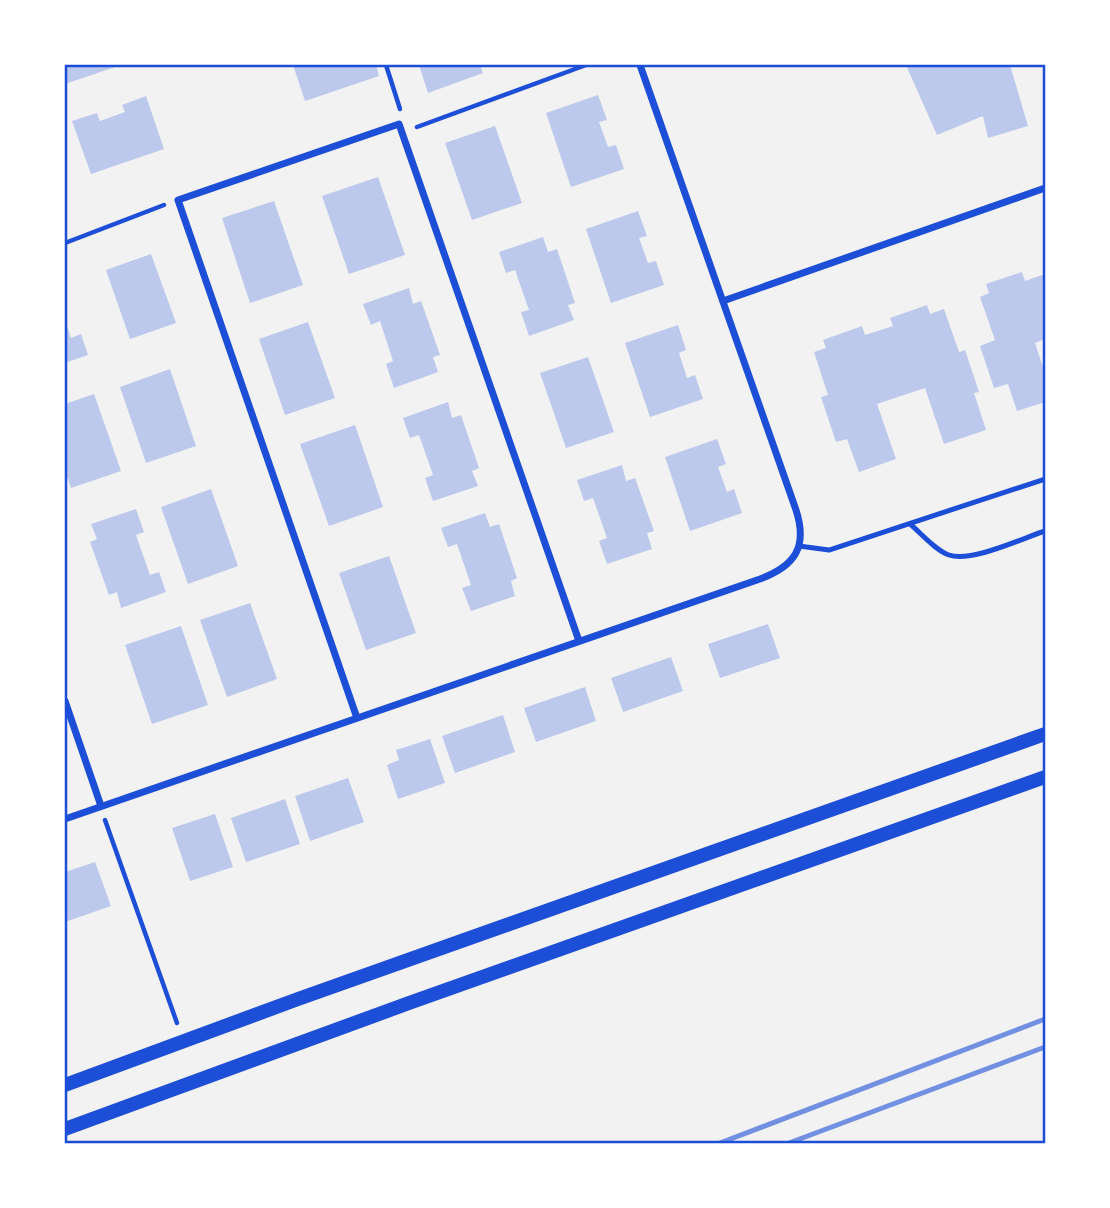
<svg xmlns="http://www.w3.org/2000/svg" width="1110" height="1208" viewBox="0 0 1110 1208" font-family="'Source Serif 4',serif">
<rect width="100%" height="100%" fill="#f2f2f2"/>
<g fill="#bdc9ec">
<path d="M65,65H121L65,84Z"/>
<path d="M293,65H376L379,76L305,101Z"/>
<path d="M419,65H480L483,73L428,93Z"/>
<path d="M906,65H1010L1028,126L988,138L983,116L937,135Z"/>
<path d="M598,95L607,120L599,122L608,147L616,145L624,169L571,187L546,113Z"/>
<path d="M146,96L164,149L91,174L72,121L97,113L100,121L125,112L122,105Z"/>
<path d="M495,126L522,203L472,220L445,143Z"/>
<path d="M378,177L405,255L349,274L322,196Z"/>
<path d="M274,201L303,285L250,303L222,218Z"/>
<path d="M638,211L647,236L639,238L648,263L656,261L664,285L611,303L586,229Z"/>
<path d="M543,237L548,252L557,249L575,303L568,305L574,320L529,336L521,312L529,310L515,270L506,273L499,252Z"/>
<path d="M151,254L176,323L130,339L106,270Z"/>
<path d="M1022,272L1025,281L1045,274V339L1035,343L1045,373V402L1017,411L1008,384L994,388L980,346L995,340L980,297L989,293L986,284Z"/>
<path d="M409,288L413,304L421,301L440,355L433,357L438,372L394,388L386,364L393,361L380,321L371,325L363,304Z"/>
<path d="M927,305L930,314L944,309L959,352L965,350L979,392L974,393L986,430L944,444L925,388L877,404L896,459L859,472L847,439L836,442L821,397L828,395L814,352L826,348L823,340L862,326L865,335L893,326L890,318Z"/>
<path d="M65,320L71,338L81,334L88,355L65,363Z"/>
<path d="M308,322L335,398L285,415L259,339Z"/>
<path d="M678,325L686,350L679,353L687,378L695,375L703,399L650,417L625,343Z"/>
<path d="M588,357L614,432L566,448L540,373Z"/>
<path d="M170,369L196,446L146,463L120,387Z"/>
<path d="M94,394L121,471L71,488L65,471V404Z"/>
<path d="M448,402L452,418L461,415L479,468L472,471L478,486L433,501L425,478L433,475L419,435L410,438L403,418Z"/>
<path d="M355,425L383,507L329,526L300,444Z"/>
<path d="M717,439L726,464L718,467L727,492L734,489L742,513L690,531L665,457Z"/>
<path d="M622,465L626,481L635,478L654,531L647,533L652,549L607,564L599,541L607,538L593,498L584,501L577,480Z"/>
<path d="M211,489L238,566L188,584L161,507Z"/>
<path d="M136,509L144,532L136,535L150,575L159,572L166,592L121,608L117,592L109,595L90,542L97,539L91,524Z"/>
<path d="M485,513L490,527L499,524L517,578L511,581L515,596L471,611L462,588L471,585L457,544L448,547L441,528Z"/>
<path d="M389,556L416,633L366,650L339,573Z"/>
<path d="M250,603L277,679L227,697L200,620Z"/>
<path d="M768,624L780,658L720,678L708,644Z"/>
<path d="M181,626L208,705L152,724L125,645Z"/>
<path d="M671,657L683,691L623,712L611,678Z"/>
<path d="M585,687L596,721L536,742L524,708Z"/>
<path d="M503,715L515,752L455,773L442,736Z"/>
<path d="M430,739L445,783L398,799L387,765L399,760L396,750Z"/>
<path d="M348,778L364,822L310,841L295,796Z"/>
<path d="M285,799L300,844L246,862L231,818Z"/>
<path d="M215,814L233,867L190,881L172,828Z"/>
<path d="M95,862L111,906L65,922V872Z"/>
</g>
<g fill="none" stroke-linecap="round" stroke-linejoin="round">
<g stroke="#1d4ed8" stroke-width="4.5">
<path d="M386,65L400,109"/>
<path d="M417,127L586,65"/>
<path d="M65,243L164,205"/>
<path d="M105,820L177,1023"/>
</g>
<g stroke="#1d4ed8" stroke-width="5">
<path d="M910,524C921,533 935,550 949,555C971,563 1023,538 1045,531"/>
<path d="M799,546L829,550L1045,479"/>
</g>
<g stroke="#1d4ed8" stroke-width="7">
<path d="M723,301L1045,188"/>
<path d="M65,701L101,806"/>
<path d="M357,718L178,200L399,124L579,641"/>
<path d="M65,819L760,579C795,566 808,547 796,510L640,65"/>
</g>
<g stroke="#1d4ed8" stroke-width="14">
<path d="M65,1085L298,999L1045,734"/>
<path d="M65,1129L409,1003L1045,777"/>
</g>
<g stroke="#7290e2" stroke-width="5">
<path d="M720,1143L1045,1019"/>
<path d="M789,1143L1045,1047"/>
</g>
</g>
<rect width="1110" height="1208" fill="none" stroke="#ffffff" stroke-width="133"/>
<rect x="66" y="66" width="978" height="1076" fill="none" stroke="#1d4ed8" stroke-width="2.5"/>
</svg>
